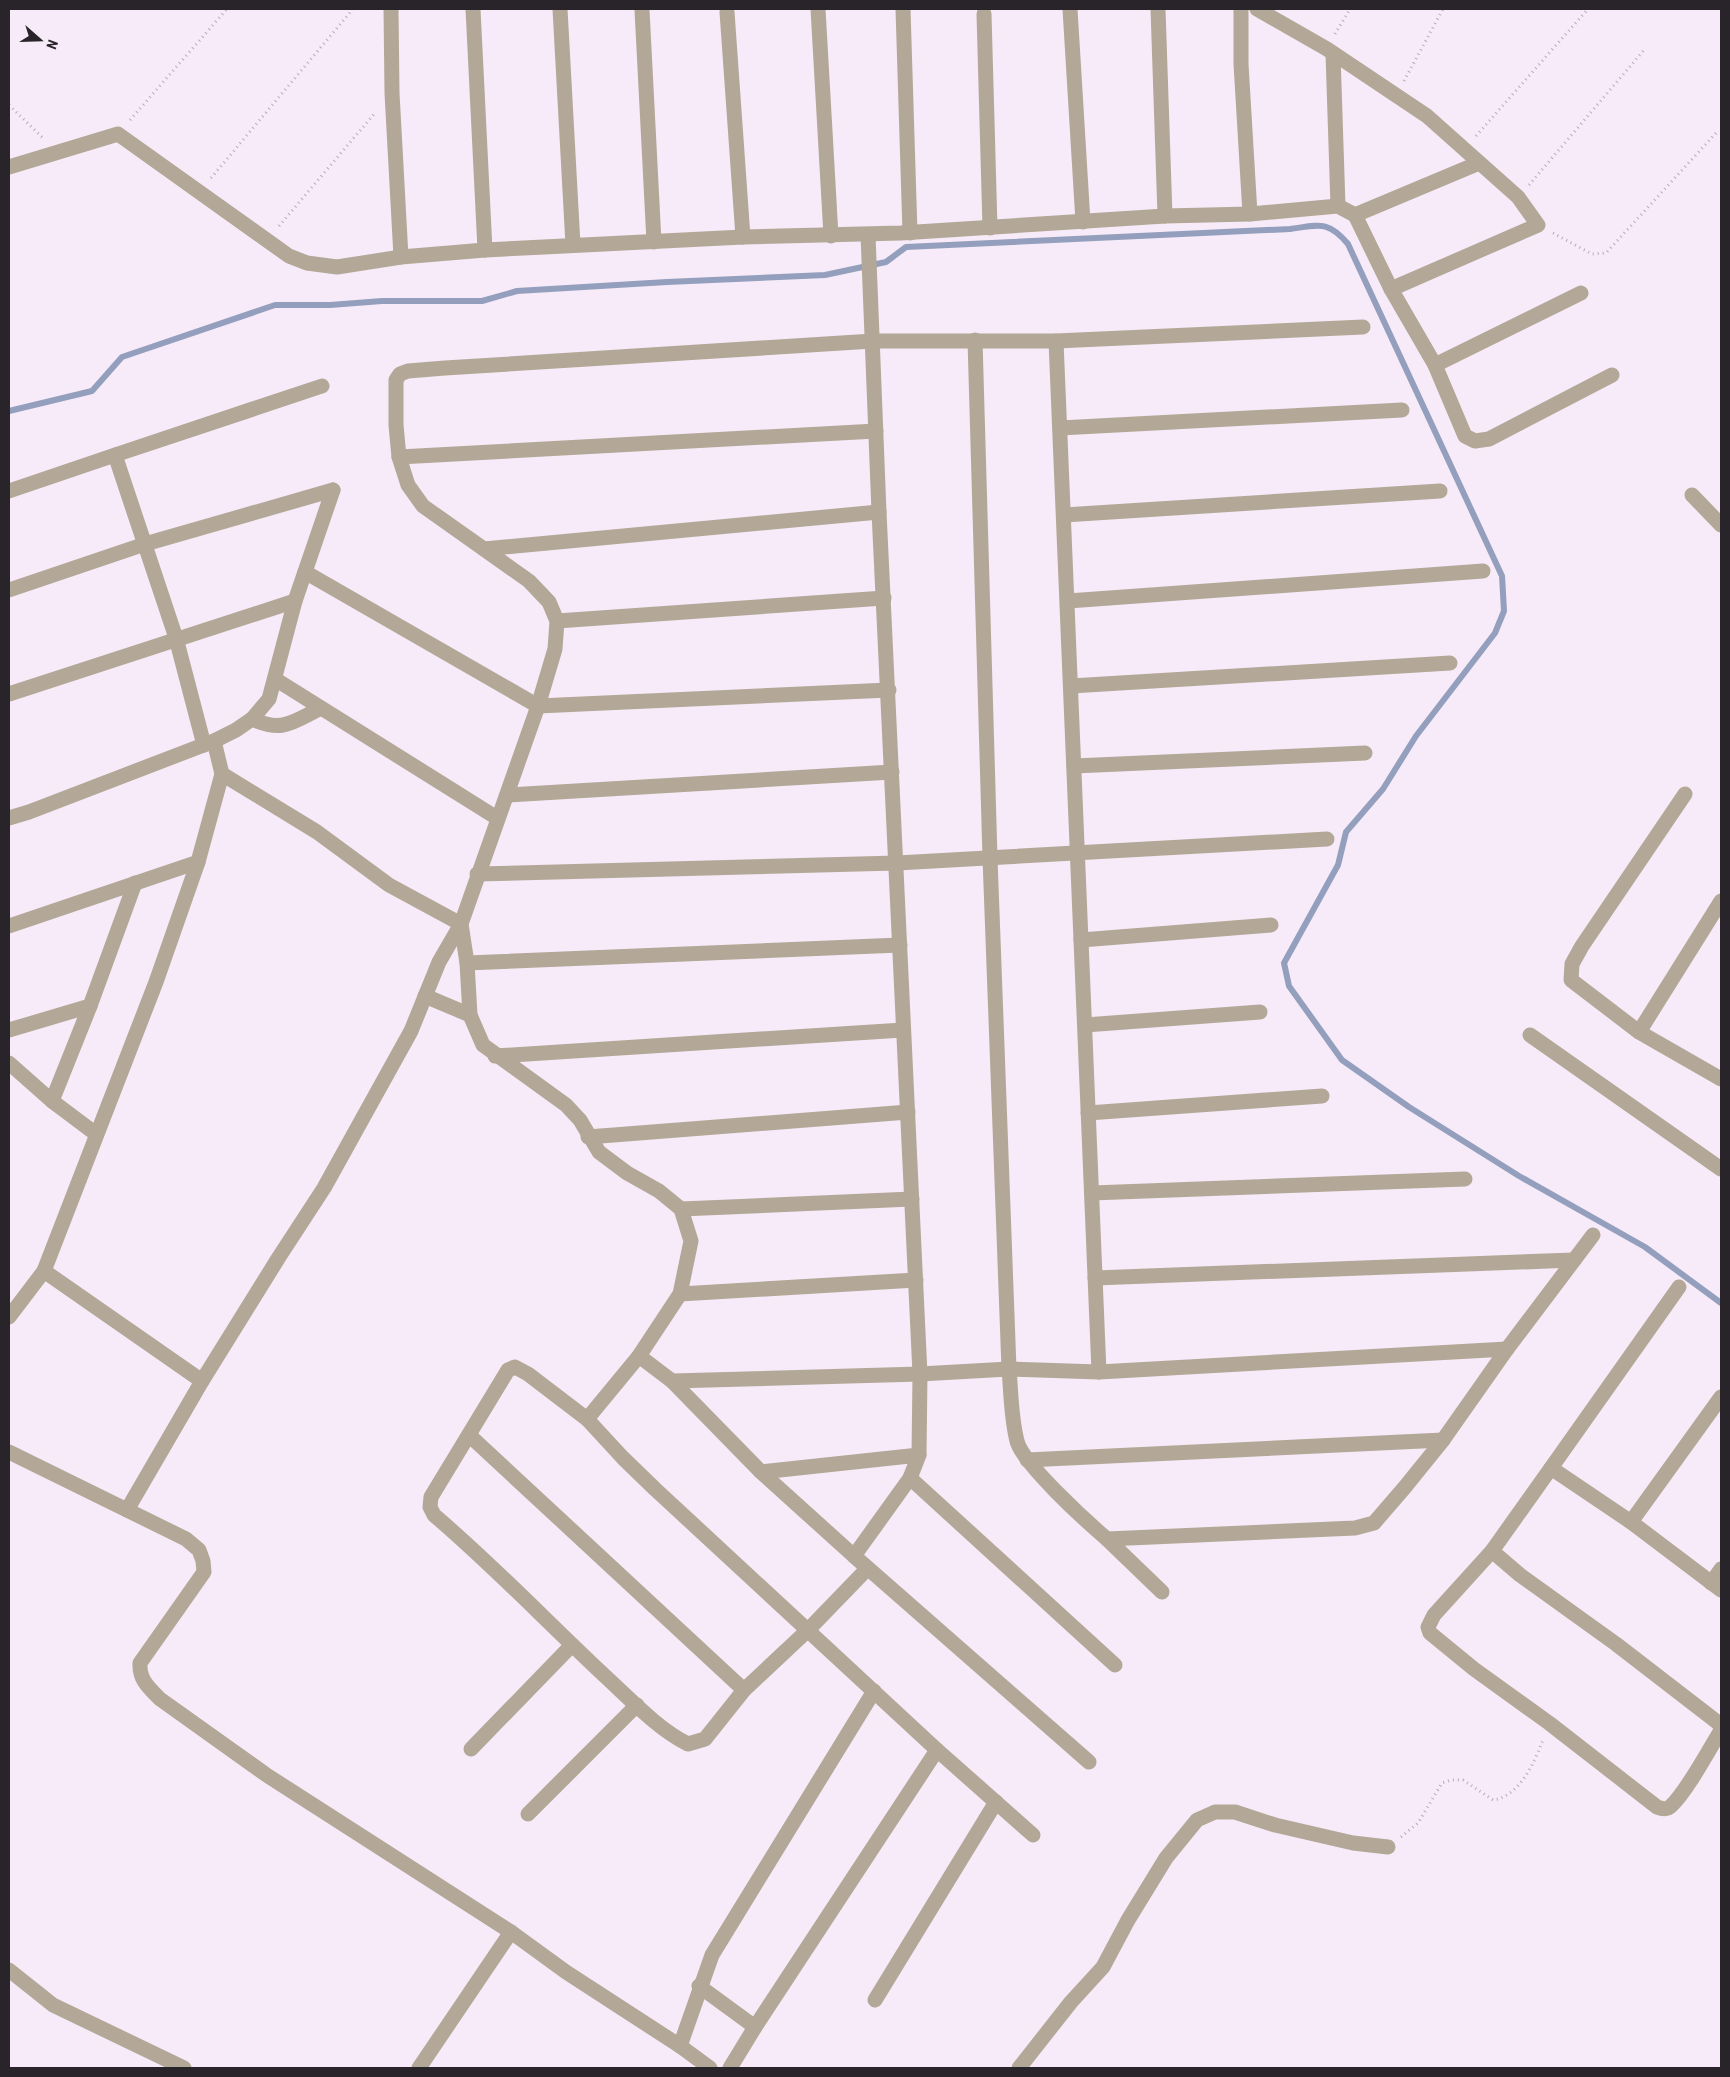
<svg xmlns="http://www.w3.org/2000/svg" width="1730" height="2077" viewBox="0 0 1730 2077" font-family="'Roboto Condensed',sans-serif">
<rect width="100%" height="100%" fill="#f7ebf9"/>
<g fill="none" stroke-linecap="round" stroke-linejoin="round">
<path stroke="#939fbc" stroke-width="6" d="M9,411L92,391L122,357L275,305H330L382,301H482L517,291L667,282L825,275L886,262L906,247L1290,229C1319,225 1328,220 1348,244L1502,576L1504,611L1495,633L1416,736L1383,789L1346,832L1338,865L1284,963L1289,986L1342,1060L1409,1107L1519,1176L1645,1247L1721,1303"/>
<g stroke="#b6acb7" stroke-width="3" stroke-dasharray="1 4" stroke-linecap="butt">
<path d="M1335,34L1350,9"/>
<path d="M1404,81L1443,9"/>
<path d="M9,105L44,139"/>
<path d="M130,120L227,9"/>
<path d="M1476,136L1588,9"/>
<path d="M211,178L353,9"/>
<path d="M1529,185L1644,50"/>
<path d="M279,226L375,113"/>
<path d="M1553,233L1592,254L1606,253L1717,132"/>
<path d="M1401,1837L1418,1823L1442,1783L1451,1780H1463L1493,1800C1520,1796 1534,1763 1543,1740"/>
</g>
<g stroke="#b3a897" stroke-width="15">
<path d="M391,9L392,93L401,257"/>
<path d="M473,9L485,250"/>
<path d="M560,9L573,245"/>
<path d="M818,9L831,236"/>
<path d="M903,9L910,233"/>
<path d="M1070,9L1083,222"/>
<path d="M1158,9L1165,216"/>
<path d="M1241,9V64L1250,214"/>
<path d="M1257,9L1327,49L1427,116L1518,197L1538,225L1391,289"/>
<path d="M642,10L654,242"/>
<path d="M727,12L743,237"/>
<path d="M984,14L990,228"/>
<path d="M1333,54L1338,206"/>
<path d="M9,167L118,134L289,256L307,263L337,267L401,257L485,250L743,237L901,233L1165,216L1250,214L1338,206L1355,215L1391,289L1435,365L1465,436L1475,441L1489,439L1612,375"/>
<path d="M1355,215L1479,163"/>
<path d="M868,235L879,512L920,1374L919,1455L910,1478L854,1556L1089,1762"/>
<path d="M975,340L990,858L1009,1369C1011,1392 1011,1418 1017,1441C1022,1463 1087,1522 1107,1539L1355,1528L1374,1523L1405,1487L1443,1440L1507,1349L1593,1235"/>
<path d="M1056,341L1099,1372"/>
<path d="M1435,365L1581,293"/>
<path d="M1060,428L1402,410"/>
<path d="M115,455L322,386"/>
<path d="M399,457L876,431"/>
<path d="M9,491L115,455L176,638L204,745"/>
<path d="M1692,495L1721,525"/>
<path d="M1064,515L1440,491"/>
<path d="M484,549L879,512"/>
<path d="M305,572L538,706L889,690"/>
<path d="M9,590L145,544L333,490"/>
<path d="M1068,601L1483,571"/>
<path d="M557,621L884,598"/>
<path d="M275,679L497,818"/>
<path d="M1071,686L1450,663"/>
<path d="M9,694L295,601"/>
<path d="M252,719C283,733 293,722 321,708"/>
<path d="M214,741L236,730L252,719L269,699L295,601L333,490"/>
<path d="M1074,766L1365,753"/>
<path d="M1685,794L1582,946L1572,964L1571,980L1639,1032L1721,1079"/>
<path d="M508,795L892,772"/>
<path d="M9,818L29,812L214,741L222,774L198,862L9,926"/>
<path d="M477,874L897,863L1327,839"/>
<path d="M1081,940L1271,925"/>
<path d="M467,963L900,945"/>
<path d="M425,996L470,1015"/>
<path d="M1085,1025L1260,1012"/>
<path d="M9,1030L90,1006L135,883"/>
<path d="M1639,1032L1721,901"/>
<path d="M1530,1035L1721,1169"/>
<path d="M495,1056L903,1030"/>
<path d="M9,1063L52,1101L96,1134"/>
<path d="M52,1101L90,1006"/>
<path d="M1088,1113L1322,1096"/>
<path d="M588,1137L908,1112"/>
<path d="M1092,1193L1465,1179"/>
<path d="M681,1209L912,1199"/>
<path d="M44,1271L202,1381"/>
<path d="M1095,1278L1574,1260"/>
<path d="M1679,1287L1551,1468L1631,1522L1721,1590"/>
<path d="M680,1294L916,1280"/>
<path d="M9,1317L44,1271L156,982L198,862"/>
<path d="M639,1356L672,1381L761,1472L854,1556"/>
<path d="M672,1381L920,1374L1009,1369L1099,1372L1507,1349"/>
<path d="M587,1419L528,1374L515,1367L508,1370L431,1497L430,1507L434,1515C494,1566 548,1623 606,1677C631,1700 658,1729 688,1744L705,1739L744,1690L808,1630L867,1569"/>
<path d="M469,1435L744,1690"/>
<path d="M9,1452L186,1539L199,1550L203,1561L204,1572L140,1663C139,1680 149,1688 160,1699L268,1776L511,1932L566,1972L680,2046L710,2068"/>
<path d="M1027,1460L1443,1440"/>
<path d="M1551,1468L1492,1551L1434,1615L1428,1627L1430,1633L1474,1669L1549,1723L1657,1807C1662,1809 1667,1810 1671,1806C1687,1791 1709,1750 1721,1730"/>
<path d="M761,1472L919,1455"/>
<path d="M910,1478L1115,1665"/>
<path d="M127,1510L202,1381L279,1257L324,1188L411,1031L439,962L461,924L389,885L317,832L222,774"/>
<path d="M1631,1522L1721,1397"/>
<path d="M1107,1539L1162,1592"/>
<path d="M1492,1551L1520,1575L1616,1644L1721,1725"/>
<path d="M1711,1583L1721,1569"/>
<path d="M471,1749L572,1645"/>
<path d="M528,1814L637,1705"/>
<path d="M1033,1835L937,1750L655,1489L623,1458L587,1419L639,1356L680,1294L691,1241L681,1209L659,1191L627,1173L599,1152L580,1120L566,1105L483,1045L470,1015L467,963L461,924L538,706L555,649L557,621L549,602L529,581L423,506L408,485L399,457L396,425V380L400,374L408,371L445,368L873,341H1056L1363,327"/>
<path d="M9,1970L53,2005L184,2068"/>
<path d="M699,1986L755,2027"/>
<path d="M875,2000L996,1802"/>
<path d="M680,2046L712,1955L874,1691"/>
<path d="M419,2068L511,1932"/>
<path d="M730,2068L755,2027L937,1750"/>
<path d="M1019,2068L1071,2002L1103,1967L1128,1920L1166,1858L1197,1820L1215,1812H1235L1275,1825L1353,1843L1388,1847"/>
</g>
</g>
<rect width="1730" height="2077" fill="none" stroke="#292429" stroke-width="20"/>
<g transform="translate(40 40) rotate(110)" stroke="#f7ebf9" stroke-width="4" paint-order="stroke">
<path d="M0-4L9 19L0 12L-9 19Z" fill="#292429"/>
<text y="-8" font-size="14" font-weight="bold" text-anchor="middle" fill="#292429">N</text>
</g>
</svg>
